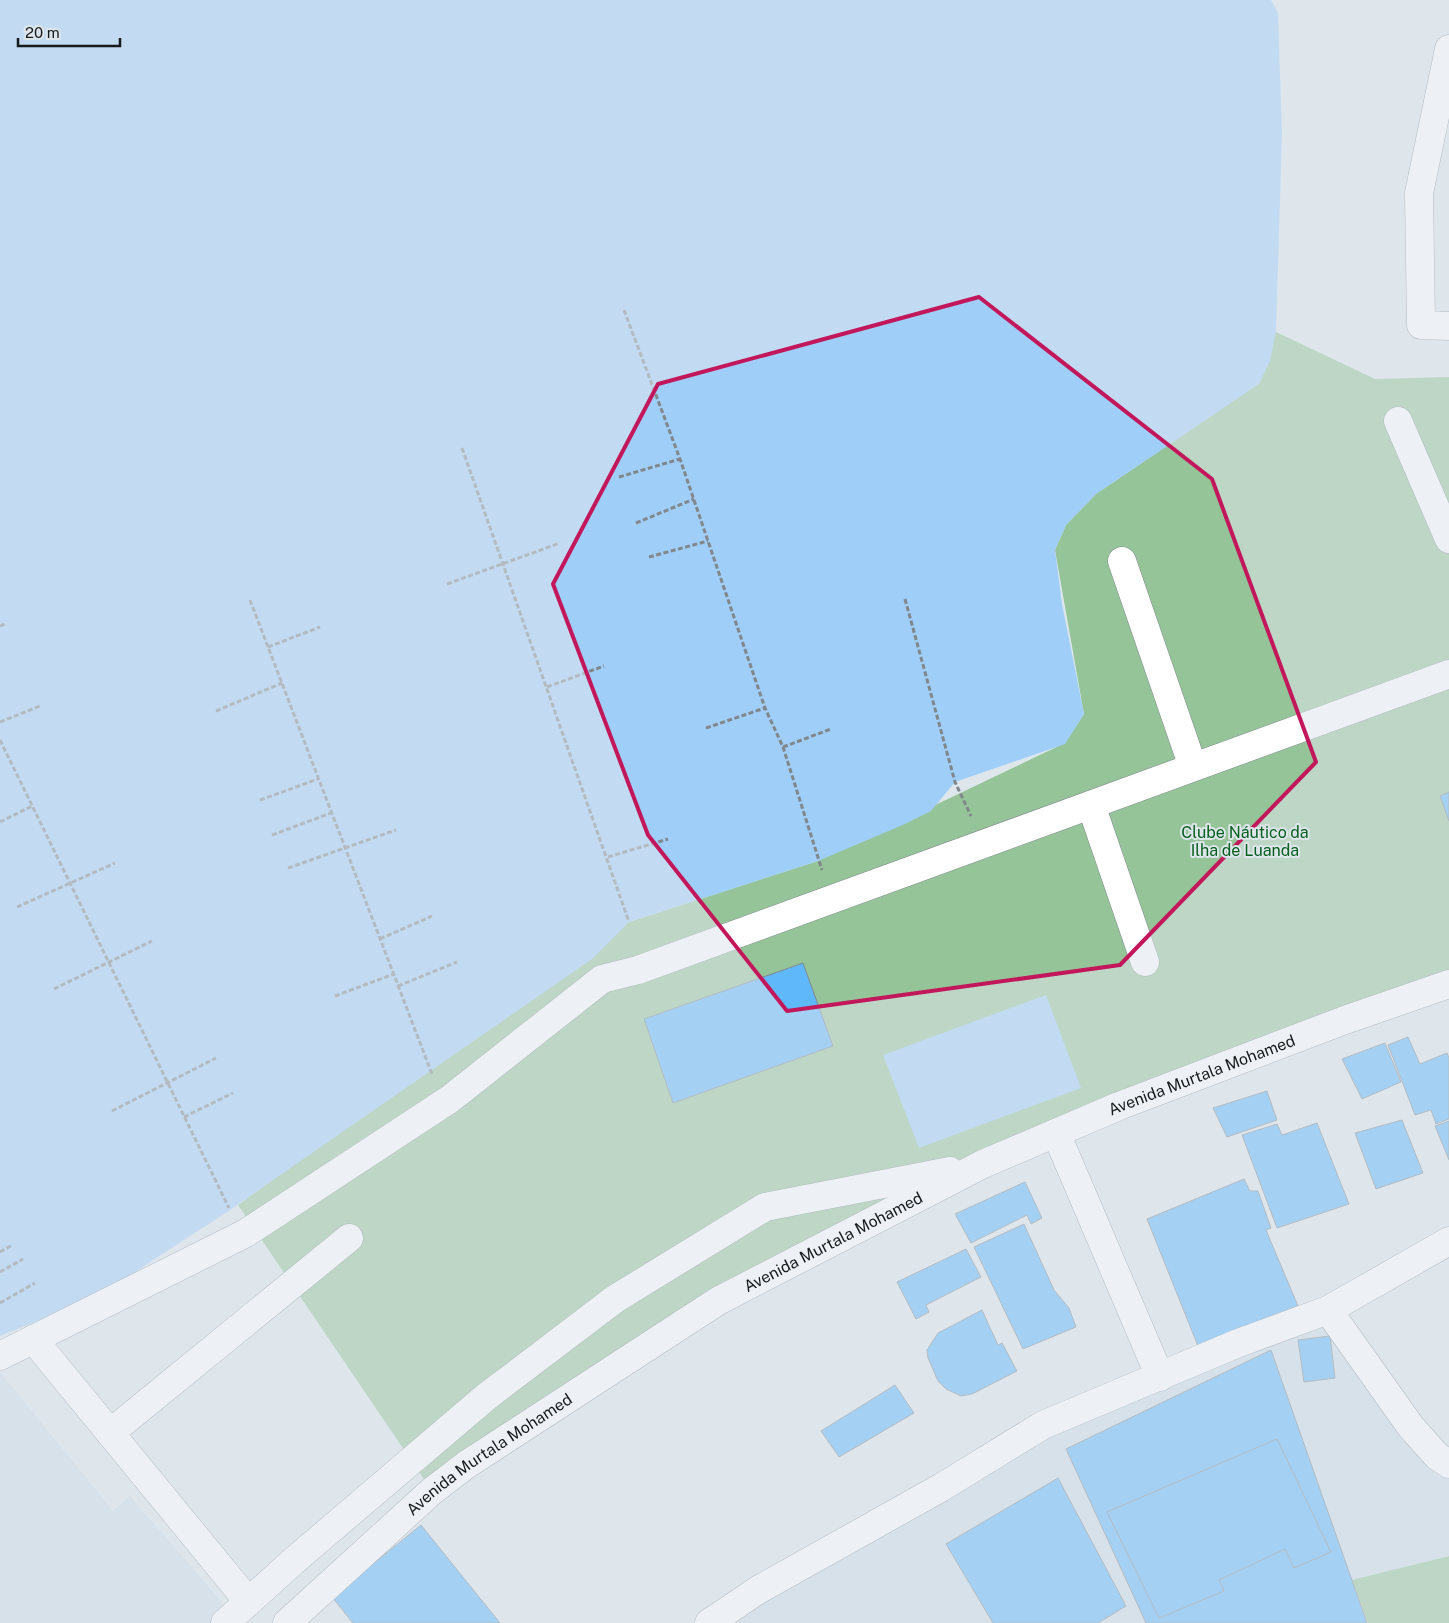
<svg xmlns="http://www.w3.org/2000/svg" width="1449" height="1623" viewBox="0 0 1449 1623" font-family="'Public Sans',sans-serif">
<rect width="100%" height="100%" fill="#dee6ec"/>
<g fill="#cddbe7">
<path d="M1328,1310L1449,1464V1556L1352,1580L1368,1623H709L1043,1425Z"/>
<path d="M0,1372L113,1511L130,1496L240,1623H0Z"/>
</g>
<g fill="#94c497">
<path d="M1276,332L1375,379L1449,377V984L983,1164L718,1301L432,1491L238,1205L629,922L818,861L1065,743L1084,714L1055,550L1066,525L1096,494L1258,384Z"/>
<path d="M1449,1556V1623H1368L1352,1580Z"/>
</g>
<g fill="#9fcef8">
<path d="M0,0H1271L1278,13L1282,134L1276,332L1270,361L1259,384L1096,494L1066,525L1055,550L1062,604L1084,714L1065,744L955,782L931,811L905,824L818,861L629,922L592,959L230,1210L118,1283L54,1314L0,1336Z"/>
<path d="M1046,995L1081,1088L919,1148L883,1055Z"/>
</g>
<g fill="#5eb8fa" stroke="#82888e">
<path d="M1449,792V821L1440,796Z"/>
<path d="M803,963L833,1046L673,1103L644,1019Z"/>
<path d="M1408,1037L1420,1064L1447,1053L1449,1058V1119L1436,1124L1431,1110L1415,1115L1388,1045Z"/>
<path d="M1385,1043L1401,1082L1362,1099L1342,1059Z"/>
<path d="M1267,1091L1277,1120L1227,1137L1213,1108Z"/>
<path d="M1402,1120L1423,1173L1376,1189L1355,1133Z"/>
<path d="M1449,1121V1160L1435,1126Z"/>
<path d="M1317,1123L1349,1204L1277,1228L1242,1135L1277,1124L1282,1135Z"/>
<path d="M1244,1179L1250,1191H1258L1271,1228L1266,1230L1298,1306L1198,1346L1147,1219Z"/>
<path d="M1025,1182L1042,1218L1031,1224L1027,1215L971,1243L955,1214Z"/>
<path d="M1024,1224L1054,1290L1069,1308L1076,1327L1023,1349L974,1247Z"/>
<path d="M966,1249L981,1277L926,1305L929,1312L916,1319L897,1282Z"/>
<path d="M982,1310L998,1345L1002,1343L1017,1371L972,1394L961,1396L946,1389L938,1381L928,1358L927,1350L938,1333Z"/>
<path d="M1330,1336L1335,1378L1304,1382L1298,1340Z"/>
<path d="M1271,1350L1367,1623H1146L1066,1449Z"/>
<path d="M895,1385L914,1413L839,1457L821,1431Z"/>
<path d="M1277,1439L1331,1552L1294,1568L1285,1549L1219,1580L1224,1591L1159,1618L1107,1512Z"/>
<path d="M1058,1478L1126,1606L1098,1623H993L946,1544Z"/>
<path d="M421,1525L500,1623H353L332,1597Z"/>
</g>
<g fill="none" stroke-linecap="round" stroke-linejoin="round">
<g stroke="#838a90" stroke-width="29">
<g id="minor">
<path d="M1449,49L1419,193L1421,325L1449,326"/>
<path d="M1398,421L1449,539"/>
<path d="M1122,561L1193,767"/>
<path d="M1091,805L1145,962"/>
<path d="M1056,1133L1160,1377"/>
<path d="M1328,1310L1411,1427L1437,1456L1449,1464"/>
<path d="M33,1339L248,1601"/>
<path d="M0,1356L246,1233L450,1099L602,979L638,970L1449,674"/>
<path d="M110,1433L349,1238"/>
<path d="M225,1623L297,1558L486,1397L615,1299L765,1207L950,1171"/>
<path id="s1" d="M287,1623L432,1491L466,1465L718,1301L983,1164L1119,1106L1345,1020L1449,984"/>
<path d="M709,1623L758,1590L942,1487L1043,1425L1236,1344L1328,1310L1449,1241"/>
</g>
</g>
<g stroke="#81878b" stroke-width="3" stroke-dasharray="5 2.5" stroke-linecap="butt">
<path d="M624,310L680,459L765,708L783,747L822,870"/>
<path d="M462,448L629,922"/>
<path d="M619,477L680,459"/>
<path d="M636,523L694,499"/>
<path d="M649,557L708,541"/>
<path d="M447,584L560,543"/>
<path d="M905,599L955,782L971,816"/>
<path d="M250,600L432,1074"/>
<path d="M0,626L5,624"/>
<path d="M268,647L320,627"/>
<path d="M547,687L604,666"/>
<path d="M216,711L282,683"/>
<path d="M0,722L40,706"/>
<path d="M706,728L765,708"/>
<path d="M0,740L229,1208"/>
<path d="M783,747L831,729"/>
<path d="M260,800L318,779"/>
<path d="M0,822L32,806"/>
<path d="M272,835L331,813"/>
<path d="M608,857L668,839"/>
<path d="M288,868L396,830"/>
<path d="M17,907L115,863"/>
<path d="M380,939L432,916"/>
<path d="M398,986L457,962"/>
<path d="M54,989L152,941"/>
<path d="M335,996L394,974"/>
<path d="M112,1111L216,1058"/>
<path d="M184,1117L233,1093"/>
<path d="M0,1252L12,1245"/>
<path d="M0,1272L23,1259"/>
<path d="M0,1303L35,1283"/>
</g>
<use href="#minor" stroke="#fff" stroke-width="28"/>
</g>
<path d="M0 0H1449V1623H0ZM979,297L1212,479L1316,762L1120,965L787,1011L648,835L553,584L658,384Z" fill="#dee6ec" fill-opacity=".55" fill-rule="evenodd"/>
<path fill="none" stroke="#c2185b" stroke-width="4" stroke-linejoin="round" d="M979,297L1212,479L1316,762L1120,965L787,1011L648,835L553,584L658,384Z"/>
<g text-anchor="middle" stroke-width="4" stroke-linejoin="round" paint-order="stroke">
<g font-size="16" fill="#05601d" stroke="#dee6ec">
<text x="1245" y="838">Clube Náutico da<tspan x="1245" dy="18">Ilha de Luanda</tspan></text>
</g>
<g font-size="16" fill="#181b1d" stroke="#dee6ec">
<text dy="6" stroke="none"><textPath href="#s1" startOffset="1074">Avenida Murtala Mohamed</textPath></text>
<text dy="6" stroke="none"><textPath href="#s1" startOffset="669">Avenida Murtala Mohamed</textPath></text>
<text dy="6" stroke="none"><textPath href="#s1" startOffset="264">Avenida Murtala Mohamed</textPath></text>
</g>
</g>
<path d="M18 38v8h102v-8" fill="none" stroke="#181b1d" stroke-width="2.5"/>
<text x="25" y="38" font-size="15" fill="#181b1d" stroke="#dee6ec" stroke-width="4" paint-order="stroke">20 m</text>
</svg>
